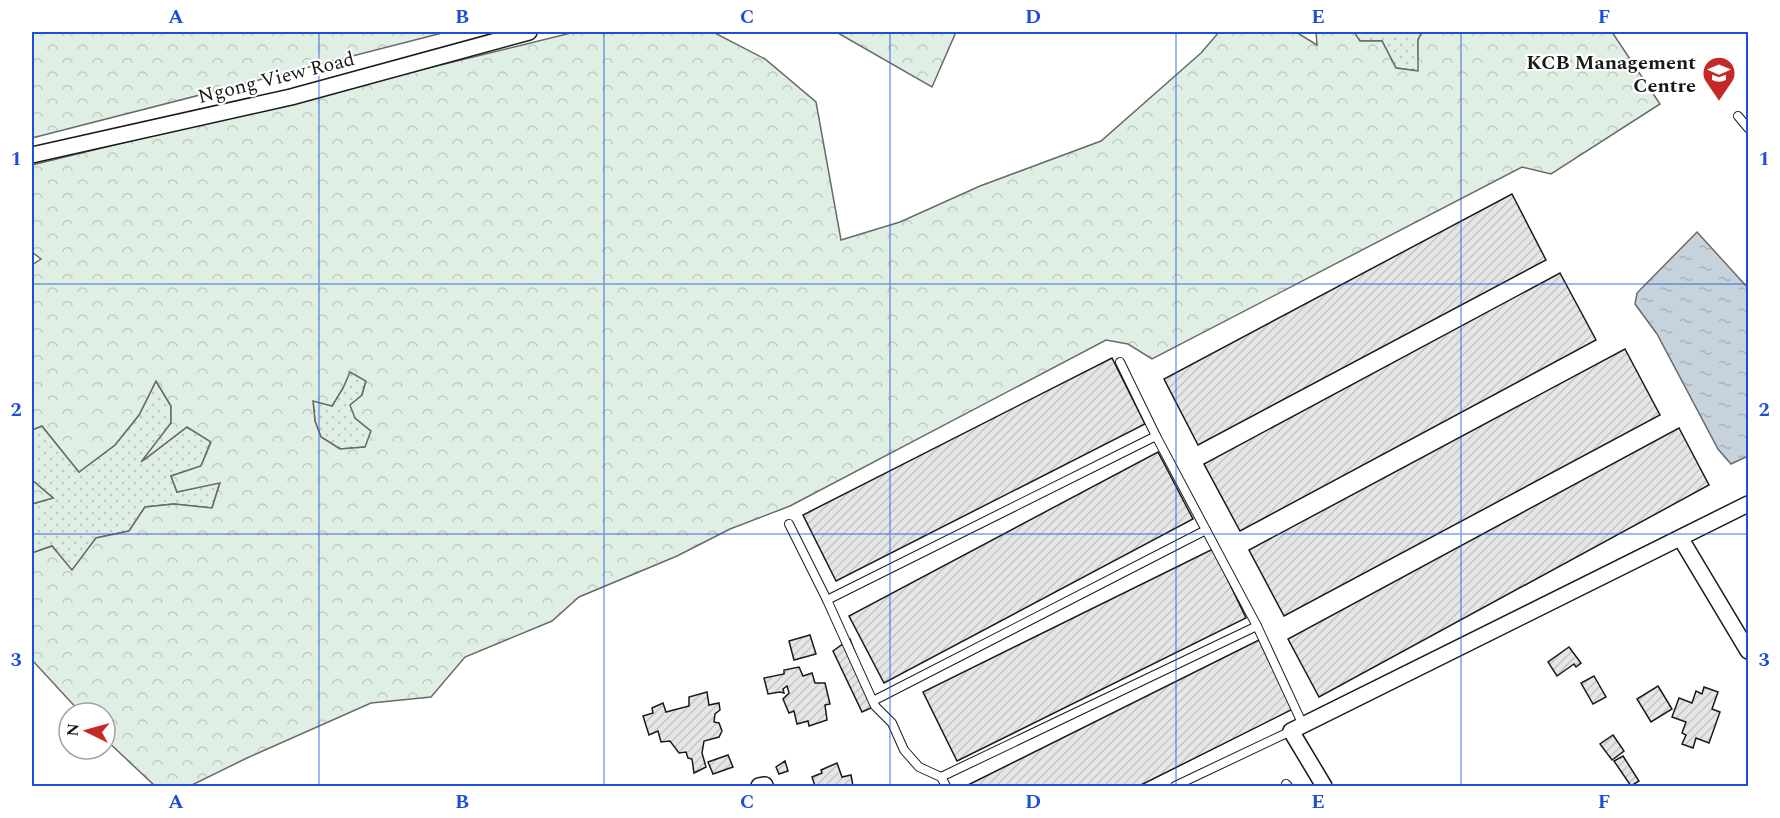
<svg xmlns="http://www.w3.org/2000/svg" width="1780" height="818" viewBox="0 0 1780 818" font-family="Spectral,serif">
<defs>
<pattern id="grass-dots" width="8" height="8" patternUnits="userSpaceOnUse" patternTransform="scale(1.5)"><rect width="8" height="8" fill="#e0efe3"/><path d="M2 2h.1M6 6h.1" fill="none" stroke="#c0ccc2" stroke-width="1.8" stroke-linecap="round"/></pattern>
<pattern id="forest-crowns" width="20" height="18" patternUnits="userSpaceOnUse" patternTransform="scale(1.5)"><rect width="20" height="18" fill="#e0efe3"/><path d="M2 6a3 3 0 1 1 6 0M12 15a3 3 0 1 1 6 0" fill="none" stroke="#c0ccc2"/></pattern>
<pattern id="water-ripples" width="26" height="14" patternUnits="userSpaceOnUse" patternTransform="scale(1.5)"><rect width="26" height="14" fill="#c6d2dc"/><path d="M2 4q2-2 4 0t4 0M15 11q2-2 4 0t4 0" fill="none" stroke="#aab4bc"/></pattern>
<pattern id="building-hatch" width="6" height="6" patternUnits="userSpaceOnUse" patternTransform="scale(1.5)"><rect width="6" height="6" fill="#e6e6e6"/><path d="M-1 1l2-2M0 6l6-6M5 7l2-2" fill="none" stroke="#c5c5c5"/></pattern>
</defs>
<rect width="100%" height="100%" fill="#fff"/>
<g fill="url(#grass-dots)" stroke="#6a6a6a" stroke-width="1.5">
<path d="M1354,32H1422L1418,40L1419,71L1396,68L1382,41H1359Z"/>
<path d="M350,371L366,381L355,418L371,431L366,447L340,449L321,437L315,421L313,400L332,406L343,388Z"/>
<path d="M156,381L171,406V423L144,460L187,427L211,441L201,466L171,476L177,492L220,482L212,508L174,504L145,507L129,531L96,538L72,571L52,546L32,553V504L53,498L32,480V430L42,426L79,472L115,445L139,415Z"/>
</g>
<g fill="url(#forest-crowns)" stroke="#6a6a6a" stroke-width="1.5" fill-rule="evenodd">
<path d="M32,32H446L32,138Z"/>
<path d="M575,32H713L765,59L816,102L841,240L900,222L980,186L1101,141L1201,53L1219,32H1296L1317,45L1316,32H1354L1360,41H1382L1396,68L1418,71V40L1422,32H1612L1660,104L1551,174L1522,167L1152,359L1128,344L1106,340L790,506L730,529L677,556L579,597L552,621L465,657L431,697L371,703L247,758L190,786H155L105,739V713H81L32,660V553L52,546L72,570L96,538L129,531L145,507L174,504L212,508L220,483L177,492L171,476L201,466L211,442L187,427L141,462L171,423V406L156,381L139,415L115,445L79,472L42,426L32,430V265L41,259L32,252V165ZM350,372L366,381L362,395L350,405L355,418L371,431L365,447L340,449L321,437L315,421L313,401L332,406L343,388Z"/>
<path d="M836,32H956L932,87Z"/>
<path d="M32,480L53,498L32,504Z"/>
</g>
<path fill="url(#water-ripples)" stroke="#6a6a6a" stroke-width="1.5" d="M1697,232L1748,288V456L1731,464L1718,449L1657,334L1635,304L1637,293Z"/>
<g fill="url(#building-hatch)" stroke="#1a1a1a" stroke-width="1.5">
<path d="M1512,194L1546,260L1198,445L1164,379Z"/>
<path d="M1560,273L1596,340L1240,531L1204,464Z"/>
<path d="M1625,349L1660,415L1284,616L1249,550Z"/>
<path d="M1112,358L1145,424L836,581L803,515Z"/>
<path d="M1679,428L1709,485L1319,697L1288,639Z"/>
<path d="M1158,452L1193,519L884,683L849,616Z"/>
<path d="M1213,549L1246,618L957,761L923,692Z"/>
<path d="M810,635L816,654L794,660L789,641Z"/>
<path d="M850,639L875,706L862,712L833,651Z"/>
<path d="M1261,639L1295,708L1139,786H966Z"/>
<path d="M1569,647L1581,663L1576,667L1574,664L1557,676L1548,662Z"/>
<path d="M799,667L803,676L812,673L815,683H825L830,704L825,705L827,720L809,726L808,721L797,724L794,711L789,713L783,699L789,693L787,686L783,689L784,693L780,692L768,694L764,678L784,674V670Z"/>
<path d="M1594,676L1606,697L1593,704L1581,683Z"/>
<path d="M1658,686L1672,709L1651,722L1637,699Z"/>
<path d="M1704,687L1718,692L1712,709L1720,712L1709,743L1696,738L1693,748L1682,744L1686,735L1682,733L1686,722L1672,717L1679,698L1692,703L1696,691L1702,694Z"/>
<path d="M707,692L709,705L719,703L720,710L715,714L714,722L719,723L722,731L719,737L704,741L702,753L706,767L694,773L692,759L688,758L686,752L679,753L670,741L661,742L658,731L649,735L643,716L653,713L652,708L663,703L666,712L689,706V697Z"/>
<path d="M1613,735L1624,751L1612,760L1600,744Z"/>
<path d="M728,755L733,767L713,774L708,762Z"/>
<path d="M1623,756L1639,781L1631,786L1614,761Z"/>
<path d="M785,761L788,771L779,774L776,767Z"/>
<path d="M837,763L842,777L851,775L853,786H815L812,777L822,773L821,770Z"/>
</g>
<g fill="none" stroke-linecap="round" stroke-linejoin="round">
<g stroke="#1a1a1a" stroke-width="10">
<g id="service">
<path d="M1738,116L1748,128"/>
<path d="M1120,362L1156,436L1257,626L1303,725"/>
<path d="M789,524L827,600L875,706L892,723L904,750L919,767L941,777L946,786"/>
<path d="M827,600L1156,436"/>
<path d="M873,701L1206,530"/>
<path d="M941,777L1257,626"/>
<path d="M1286,784L1288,786"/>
<path d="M1175,786L1291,731"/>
</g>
</g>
<g stroke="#1a1a1a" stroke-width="18">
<g id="minor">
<path d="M32,155L291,97L529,32"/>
<path d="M1681,539L1748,651"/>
<path d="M759,786L765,785"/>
<path d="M1324,786L1291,731L1748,504"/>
</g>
</g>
<use href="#service" stroke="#fff" stroke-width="8"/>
<use href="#minor" stroke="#fff" stroke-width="15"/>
</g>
<path fill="none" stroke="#1d4ed8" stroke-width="1.5" stroke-opacity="0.55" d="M319,32V786M604,32V786M890,32V786M1176,32V786M1461,32V786M32,284H1748M32,534H1748"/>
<defs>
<g id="university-pin" transform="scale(1.725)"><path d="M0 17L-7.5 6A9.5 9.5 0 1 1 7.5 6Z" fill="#c62828" stroke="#fff"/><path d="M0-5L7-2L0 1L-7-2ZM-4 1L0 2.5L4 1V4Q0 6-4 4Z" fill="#fff"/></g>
</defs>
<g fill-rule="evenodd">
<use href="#university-pin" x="1719" y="73"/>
</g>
<g text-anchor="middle" stroke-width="4.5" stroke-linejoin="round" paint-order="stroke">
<g font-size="20" font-weight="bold" fill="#1a1a1a" stroke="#fff" text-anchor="end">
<text x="1696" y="69">KCB Management<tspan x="1696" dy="23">Centre</tspan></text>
</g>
<g font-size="20" fill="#1a1a1a" stroke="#fff">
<text transform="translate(276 77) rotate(-14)" y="7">Ngong View Road</text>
</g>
</g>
<rect width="1780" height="818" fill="none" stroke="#ffffff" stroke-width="66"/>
<g transform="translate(87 731) rotate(275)"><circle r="28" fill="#ffffff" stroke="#a3a3a3" stroke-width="1.5"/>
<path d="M0-4.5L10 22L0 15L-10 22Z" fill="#c62828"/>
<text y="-9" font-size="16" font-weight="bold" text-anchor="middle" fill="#1a1a1a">N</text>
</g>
<rect x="33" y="33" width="1714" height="752" fill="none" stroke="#1d4ed8" stroke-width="2"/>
<g font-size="20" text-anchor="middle" font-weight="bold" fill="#1d4ed8">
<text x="176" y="23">A</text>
<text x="462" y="23">B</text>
<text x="747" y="23">C</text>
<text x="1033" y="23">D</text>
<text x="1318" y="23">E</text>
<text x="1604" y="23">F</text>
<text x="16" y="165">1</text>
<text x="1764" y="165">1</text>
<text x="16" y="416">2</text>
<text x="1764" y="416">2</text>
<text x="16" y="666">3</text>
<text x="1764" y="666">3</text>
<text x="176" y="808">A</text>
<text x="462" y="808">B</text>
<text x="747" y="808">C</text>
<text x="1033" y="808">D</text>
<text x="1318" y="808">E</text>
<text x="1604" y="808">F</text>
</g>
</svg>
